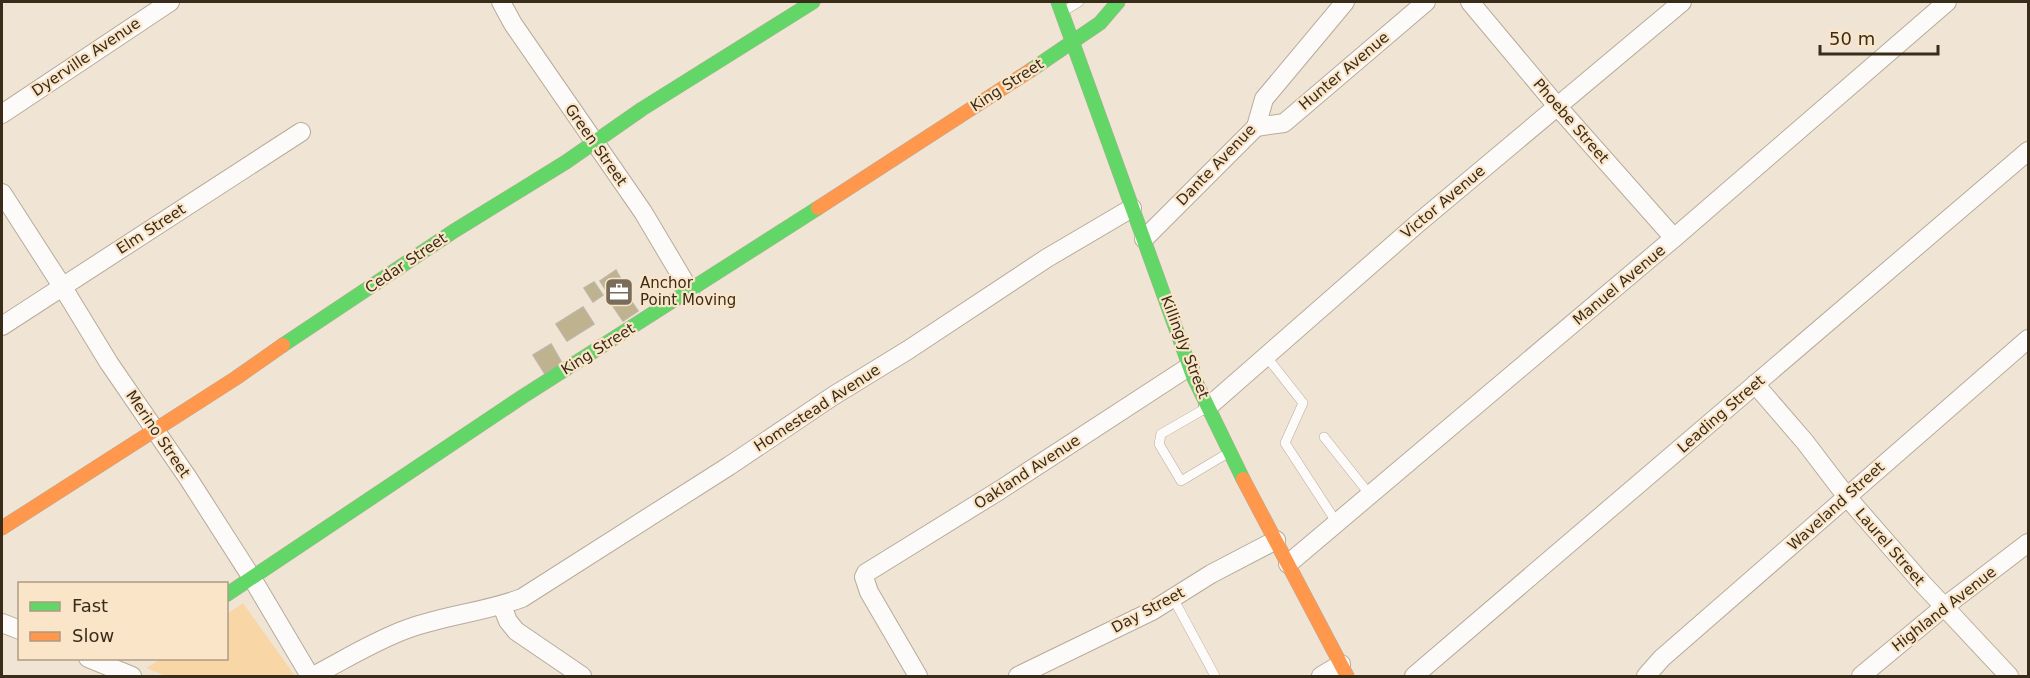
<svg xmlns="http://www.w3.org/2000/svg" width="2030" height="678" viewBox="0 0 2030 678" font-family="'DejaVu Sans',sans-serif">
<rect width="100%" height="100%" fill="#f0e4d4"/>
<path fill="#f8d6a6" d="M243,603L295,676H166L146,668L161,659L226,658L227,614Z"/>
<g fill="#bfb38f" stroke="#bdb5a4" stroke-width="1.5">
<path d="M616,270L622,281L619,283L638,311L623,321L613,306L615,304L600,281Z"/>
<path d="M594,282L603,295L593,302L584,288Z"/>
<path d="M583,307L594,324L567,341L556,324Z"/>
<path d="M551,344L562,363L545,374L533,355Z"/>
</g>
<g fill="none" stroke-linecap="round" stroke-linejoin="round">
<g stroke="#b7ab9b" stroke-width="10">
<g id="lane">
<path d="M1064,11L1079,2"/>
<path d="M1266,356L1303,403L1285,443L1337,523"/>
<path d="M1206,408L1161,434L1159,444L1181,481L1228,453"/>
<path d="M1324,437L1370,495"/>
<path d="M1173,598L1215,676"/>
</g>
</g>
<g stroke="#b7ab9b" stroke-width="20">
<g id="street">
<path d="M501,2L513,24L643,212L690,291"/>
<path d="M1470,2L1557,106L1674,238"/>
<path d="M2,114L170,2"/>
<path d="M1256,127L1284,123L1426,2"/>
<path d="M2,193L62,286L109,363L188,478L252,578L310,676"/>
<path d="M1144,239L1256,127L1264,99L1345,2"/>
<path d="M2,326L301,132"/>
<path d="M1755,384L1805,442L1847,497L1922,583L2009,676"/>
<path d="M1208,407L1417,224L1682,2"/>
<path d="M1288,564L1674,238L1947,2"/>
<path d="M502,606L508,621L516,631L582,676"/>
<path d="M2,623L20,630"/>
<path d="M88,658L132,676"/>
<path d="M313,676C344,660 374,641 407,629C445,615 485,612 522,598L729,466L833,396L908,350L1047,258L1132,208"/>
<path d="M918,676L869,592L864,577L866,573L1000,490L1190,366"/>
<path d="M1018,676L1152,611L1211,574L1276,540"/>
<path d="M1321,676L1341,664"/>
<path d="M1414,676L2028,151"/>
<path d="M1646,676L1662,658L2028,339"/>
<path d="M1861,676L1944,607L2028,543"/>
</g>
</g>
<g stroke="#b7ab9b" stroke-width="15">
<g id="fast">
<path d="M1058,2L1193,376L1243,479"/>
<path d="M1031,70L1100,23L1118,2"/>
<path d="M283,345L454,231L566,162L642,109L813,2"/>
<path d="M226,595L522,397L818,208"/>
</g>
</g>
<g stroke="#b7ab9b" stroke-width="15">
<g id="slow">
<path d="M818,208L1031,70"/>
<path d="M1243,479L1347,676"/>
<path d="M2,528L236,378L283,345"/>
</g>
</g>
<use href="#lane" stroke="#fdfbf9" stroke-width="9"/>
<use href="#street" stroke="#fdfbf9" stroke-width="18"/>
<use href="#fast" stroke="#63d668" stroke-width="14"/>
<use href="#slow" stroke="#ff974d" stroke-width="14"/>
</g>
<defs>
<g id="office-square" transform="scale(1.5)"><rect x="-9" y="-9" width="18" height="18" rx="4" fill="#796c5a" stroke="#fbe5c9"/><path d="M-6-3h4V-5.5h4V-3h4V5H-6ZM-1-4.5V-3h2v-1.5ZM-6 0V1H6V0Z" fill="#fff"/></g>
</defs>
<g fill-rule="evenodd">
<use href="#office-square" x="619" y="292"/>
</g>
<g text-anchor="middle" stroke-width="4.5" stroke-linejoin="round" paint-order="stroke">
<g font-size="15" fill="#392c19" stroke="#fbe5c9">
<text transform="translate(86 57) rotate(-34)" y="5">Dyerville Avenue</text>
<text transform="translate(1344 71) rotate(-40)" y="5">Hunter Avenue</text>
<text transform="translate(1007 85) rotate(-33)" y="5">King Street</text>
<text transform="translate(1571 121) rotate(49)" y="5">Phoebe Street</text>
<text transform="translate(596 145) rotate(55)" y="5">Green Street</text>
<text transform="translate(1216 165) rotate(-46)" y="5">Dante Avenue</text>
<text transform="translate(1443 202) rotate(-40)" y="5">Victor Avenue</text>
<text transform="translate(151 229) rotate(-33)" y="5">Elm Street</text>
<text transform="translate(406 263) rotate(-34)" y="5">Cedar Street</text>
<text transform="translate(1619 285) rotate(-40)" y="5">Manuel Avenue</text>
<text transform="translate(1185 347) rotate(69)" y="5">Killingly Street</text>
<text transform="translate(598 349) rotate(-32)" y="5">King Street</text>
<text transform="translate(817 408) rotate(-33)" y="5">Homestead Avenue</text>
<text transform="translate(1721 414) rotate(-41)" y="5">Leading Street</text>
<text transform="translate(158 434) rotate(56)" y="5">Merino Street</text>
<text transform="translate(1027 472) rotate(-33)" y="5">Oakland Avenue</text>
<text transform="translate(1836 506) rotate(-42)" y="5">Waveland Street</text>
<text transform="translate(1890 547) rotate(49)" y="5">Laurel Street</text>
<text transform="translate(1944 609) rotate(-38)" y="5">Highland Avenue</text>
<text transform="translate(1148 610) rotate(-28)" y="5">Day Street</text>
</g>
<g font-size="15" fill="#392c19" stroke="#fbe5c9" text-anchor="start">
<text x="640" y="288">Anchor<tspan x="640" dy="17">Point Moving</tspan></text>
</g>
</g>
<rect width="2030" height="678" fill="none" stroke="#392c19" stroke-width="6"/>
<rect x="18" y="582" width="210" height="78" fill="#fbe5c9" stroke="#ad9b83" stroke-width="1.5"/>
<rect x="30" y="602" width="30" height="9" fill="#63d668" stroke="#ad9b83" stroke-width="1.5"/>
<text x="72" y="612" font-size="18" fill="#392c19">Fast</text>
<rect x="30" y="632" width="30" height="9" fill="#ff974d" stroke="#ad9b83" stroke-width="1.5"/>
<text x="72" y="642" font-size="18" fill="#392c19">Slow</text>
<path d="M1820 45v9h118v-9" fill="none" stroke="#392c19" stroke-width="3"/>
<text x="1829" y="45" font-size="18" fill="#392c19" stroke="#fbe5c9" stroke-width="4.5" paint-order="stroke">50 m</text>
</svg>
